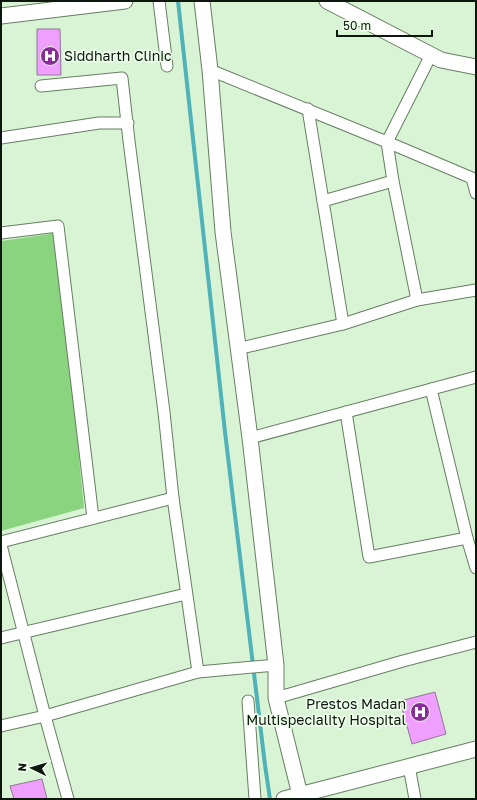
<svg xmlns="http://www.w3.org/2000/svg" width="477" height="800" viewBox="0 0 477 800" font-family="'Golos Text',sans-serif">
<rect width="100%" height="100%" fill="#d9f4d5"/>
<path fill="#8ad47f" d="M57,233L84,508L1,531V241Z"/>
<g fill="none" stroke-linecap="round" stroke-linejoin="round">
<path stroke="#50b2b9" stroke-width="4" d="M178,1L225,432L265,765L270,799"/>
</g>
<g fill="#ef9ffd" stroke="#907894">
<path d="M37,29H60L61,75H37Z"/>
<path d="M435,692L446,734L412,744L400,701Z"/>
<path d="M42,779L47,799H14L10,786Z"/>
</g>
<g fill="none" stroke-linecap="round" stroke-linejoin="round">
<g stroke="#667e62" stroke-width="13">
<g id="street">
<path d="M159,1L167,66"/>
<path d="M431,55L387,142L472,178L476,193"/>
<path d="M210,70L387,142L393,181L417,300"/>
<path d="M41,86L122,78L129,141L164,412L173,498L198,672"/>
<path d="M308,109L343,324"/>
<path d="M1,138L99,123H128"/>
<path d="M323,201L393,181"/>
<path d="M1,233L58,226L93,518"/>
<path d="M237,349L343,324L417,300L476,290"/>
<path d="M346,412L369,557L467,538L431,389"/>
<path d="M250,438L476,377"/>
<path d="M467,538L476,568"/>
<path d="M1,542L173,498"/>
<path d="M1,545L45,716L68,799"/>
<path d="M1,638L186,594"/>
<path d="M276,698L403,661L476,642"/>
<path d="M248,701L255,799"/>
<path d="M1,726L45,716L198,672L276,665"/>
<path d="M409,766L415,799"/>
</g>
</g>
<g stroke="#667e62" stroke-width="17">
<g id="secondary">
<path d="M202,1L210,70L223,232L250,438L276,665V698L300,795"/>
<path d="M327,1L441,60L476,67"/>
<path d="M1,16L125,1"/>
<path d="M284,799L476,749"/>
</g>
</g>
<use href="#street" stroke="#fff" stroke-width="11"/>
<use href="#secondary" stroke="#fff" stroke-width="15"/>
</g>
<defs>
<g id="hospital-disc" transform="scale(1)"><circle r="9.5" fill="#882c97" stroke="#edfeeb"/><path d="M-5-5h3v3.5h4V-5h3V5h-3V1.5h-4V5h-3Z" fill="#fff"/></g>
</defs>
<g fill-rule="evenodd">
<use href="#hospital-disc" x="50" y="56"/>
<use href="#hospital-disc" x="420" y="712"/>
</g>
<g text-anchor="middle" stroke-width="3.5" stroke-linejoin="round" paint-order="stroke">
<g font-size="14" fill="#0e170d" stroke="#edfeeb" text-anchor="start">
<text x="64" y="61">Siddharth Clinic</text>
<text x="406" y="709" text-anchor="end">Prestos Madan<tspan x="406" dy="16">Multispeciality Hospital</tspan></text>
</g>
</g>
<rect width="477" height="800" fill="none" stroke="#0e170d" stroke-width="4"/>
<g transform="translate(32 768) rotate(275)" stroke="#edfeeb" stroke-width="3" paint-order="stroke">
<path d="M0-3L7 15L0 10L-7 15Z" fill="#0e170d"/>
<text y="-6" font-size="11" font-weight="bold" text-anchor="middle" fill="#0e170d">N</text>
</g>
<path d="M337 30v6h95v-6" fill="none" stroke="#0e170d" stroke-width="2"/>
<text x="343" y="30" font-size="12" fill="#0e170d" stroke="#edfeeb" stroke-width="3" paint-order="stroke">50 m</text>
</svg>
